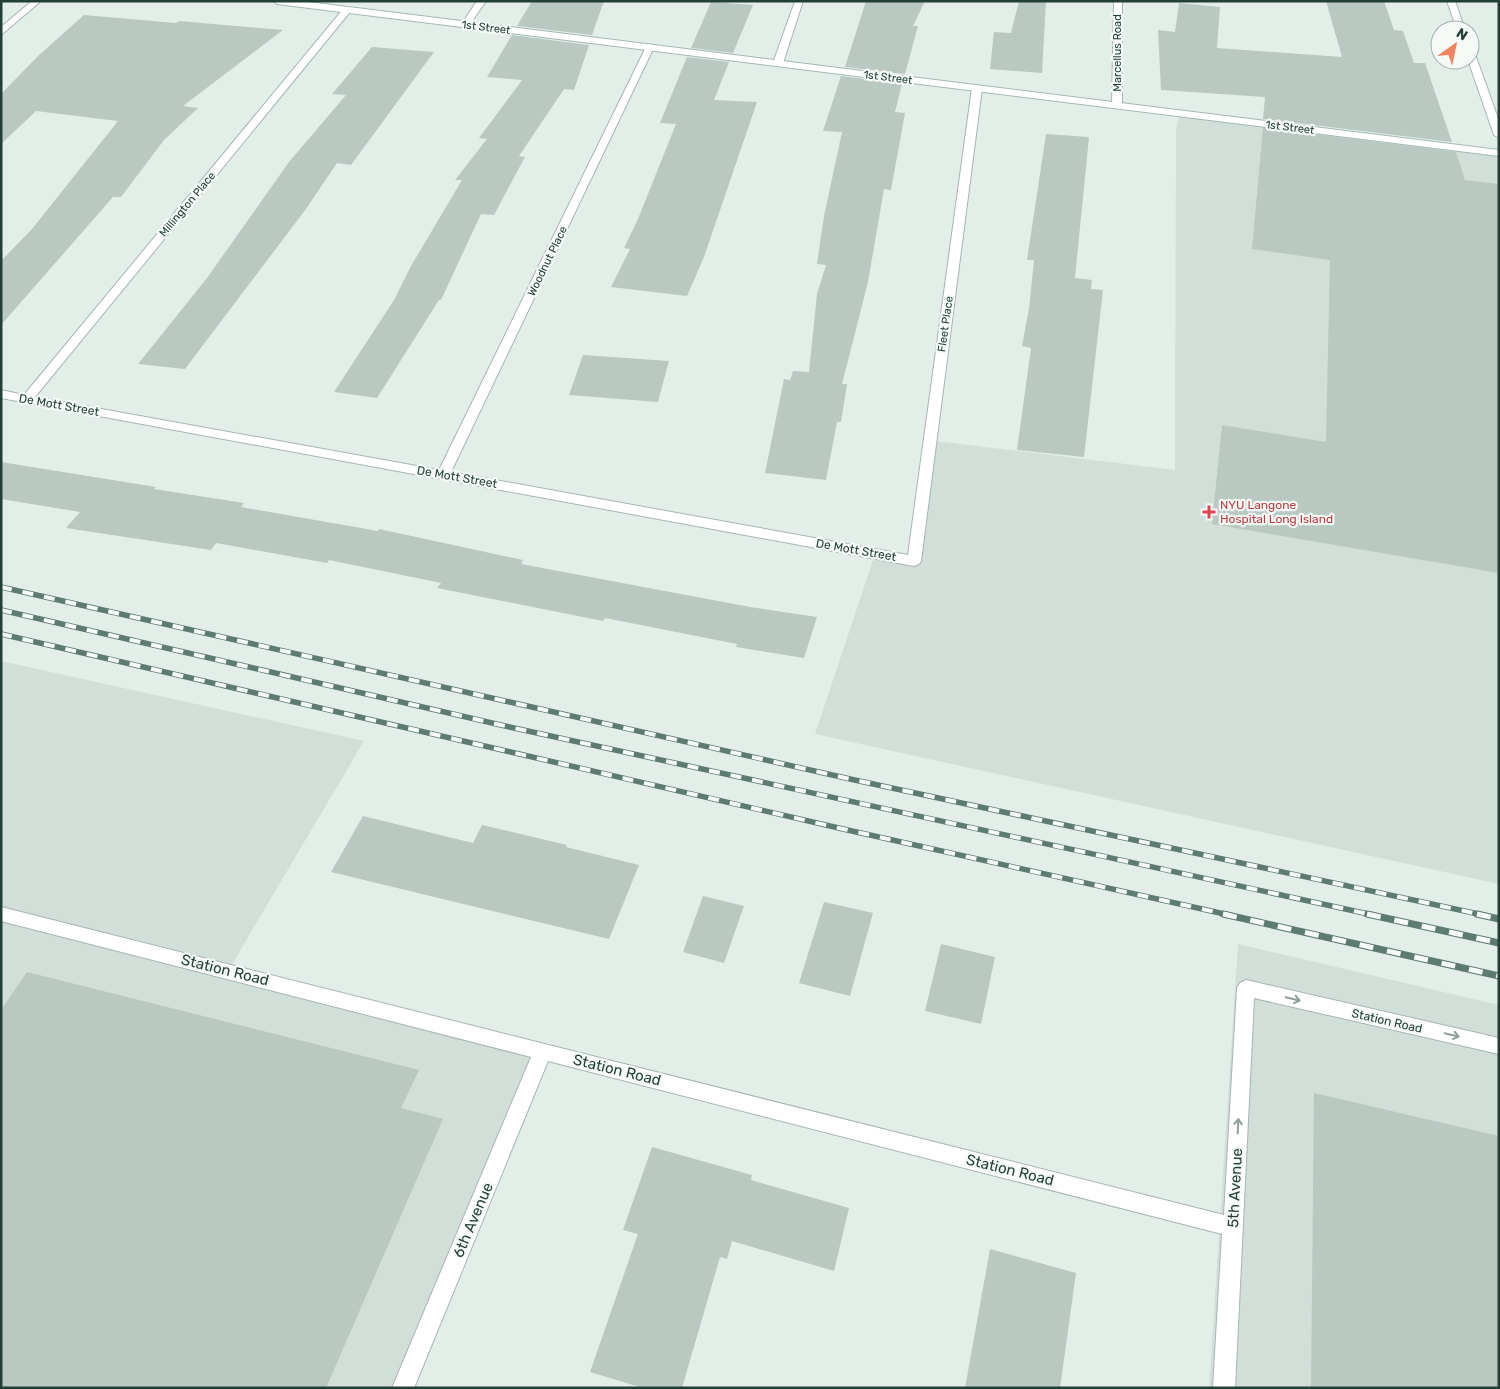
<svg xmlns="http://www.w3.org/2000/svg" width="1500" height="1389" viewBox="0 0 1500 1389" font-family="Rubik,sans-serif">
<rect width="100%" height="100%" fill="#e4eee9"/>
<g fill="#d2ded8">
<path d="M1179,114L1499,153V884L815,734L875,554L913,561L928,440L1175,470L1176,130Z"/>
<path d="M1,661L364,741L228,971L543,1051L403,1388H1Z"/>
<path d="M1238,944L1499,1005V1388H1209Z"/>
</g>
<g fill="#bac8c2">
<path d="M532,1H604L592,35L517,26Z"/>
<path d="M866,1H925L913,26H918L905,74L845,67Z"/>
<path d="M1019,1H1046L1042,73L990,69L994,32L1011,33Z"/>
<path d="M1326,1H1384L1394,30L1403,31L1414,63H1425L1452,142L1263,119L1265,97L1161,90L1158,30L1175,32L1179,3L1220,7L1217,48L1342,57Z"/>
<path d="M711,2L753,5L733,53L691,48Z"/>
<path d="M84,15L176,23L179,21L283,30L183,106L198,108L164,140L121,197H113L1,325V261L32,229L118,121L36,111L1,144V94L38,56Z"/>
<path d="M512,35L589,45L574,90L564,89L519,156L525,157L494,215L481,214L441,300H439L377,398L334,392L394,300L411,266L462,180H455L487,139L479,138L522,80L487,77Z"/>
<path d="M372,47L434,52L351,165L337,163L306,209L185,369L138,364L207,278L289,162L346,95L332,94Z"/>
<path d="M687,57L729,62L714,100L757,102L704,257L687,296L611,287L630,249L624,248L638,219L676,124L660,123Z"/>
<path d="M841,76L902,84L895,112L905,113L891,190L884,189L868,282L842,384H847L841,422H837L826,480L765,473L784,379L790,380L793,371L809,372L817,294L826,265L817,264L824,216L842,132L823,131Z"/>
<path d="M1263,128L1456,152L1465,180L1499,184V573L1212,524L1222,425L1326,442L1330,260L1252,249Z"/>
<path d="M1046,134L1089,137L1075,278L1092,280L1091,289L1103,290L1084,457L1017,450L1031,348L1022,346L1029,309L1034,260H1027Z"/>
<path d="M583,355L669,361L658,402L569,395Z"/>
<path d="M1,462L156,487L154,489L244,503L241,507L378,531L379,529L523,560L521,564L750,607L817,617L804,658L736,647L737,644L605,618L603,621L437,588L441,583L329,560L327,563L216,543L211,550L66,528L80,512L1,499Z"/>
<path d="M363,816L473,843L482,825L567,845L566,847L639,865L609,939L331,872Z"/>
<path d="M703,896L744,906L724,963L683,952Z"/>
<path d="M824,902L873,913L850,996L799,983Z"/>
<path d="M941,944L995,957L981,1024L925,1011Z"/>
<path d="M27,972L419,1070L401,1108L443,1119L326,1388H1V1010Z"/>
<path d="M1314,1093L1499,1136V1388H1311Z"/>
<path d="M652,1147L752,1175L751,1180L849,1208L834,1271L732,1241L727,1259L720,1257L682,1388H643L590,1372L638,1234L623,1230Z"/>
<path d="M990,1249L1076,1273L1060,1388H965Z"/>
</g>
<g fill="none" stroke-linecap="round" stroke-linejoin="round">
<g stroke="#a6b6b0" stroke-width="2">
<g id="street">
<path d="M32,1H41L1,35V27Z"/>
<path d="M477,1H486L468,27H462L461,25Z"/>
<path d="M795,1H803L783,63L778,66L775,65L773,63Z"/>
<path d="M1114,1H1122V105L1117,108L1112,105Z"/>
<path d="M1447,1H1455L1465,30H1457Z"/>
<path d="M347,7L350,8V12L35,397L439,470L646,47L650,44L654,47L451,472L908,555L972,88L977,85L982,88L921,561L919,564L914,566L1,398V390L24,395L344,8Z"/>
<path d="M1470,51L1475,54L1499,121V138L1494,135L1468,60H1470Z"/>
<path d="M1,907L1224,1215L1237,988L1240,983L1246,980L1499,1038V1054L1254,998L1235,1388H1213L1222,1234L548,1061L414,1388H392L531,1057L1,921Z"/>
</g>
</g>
<g stroke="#a3b9b1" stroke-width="2">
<path id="secondary" d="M273,1H300L1499,150V156L277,4Z"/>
</g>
<use href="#street" fill="#fff" fill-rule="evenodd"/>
<use href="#secondary" fill="#fff" fill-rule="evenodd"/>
<g stroke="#5e7b73" stroke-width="5.5">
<g id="rail-far1">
<path d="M1,587L850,779L1483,915"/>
<path d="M1,610L514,728L1373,915"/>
<path d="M1,634L843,829L1229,915"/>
</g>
</g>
<g stroke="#5e7b73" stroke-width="7">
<g id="rail">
<path d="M1223,914L1499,976"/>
<path d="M1367,914L1499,943"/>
<path d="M1477,914L1499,919"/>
</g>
</g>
<use href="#rail-far1" stroke="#f5faf7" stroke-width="4" stroke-dasharray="11" stroke-linecap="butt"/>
<use href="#rail" stroke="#f5faf7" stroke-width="5" stroke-dasharray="14" stroke-linecap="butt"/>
</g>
<defs><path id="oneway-shaft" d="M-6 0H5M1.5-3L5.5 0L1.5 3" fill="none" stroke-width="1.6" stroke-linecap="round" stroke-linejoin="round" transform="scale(1.25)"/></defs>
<g stroke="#91a09c">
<use href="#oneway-shaft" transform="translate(1293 999) rotate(13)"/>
<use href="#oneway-shaft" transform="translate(1452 1035) rotate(13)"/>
<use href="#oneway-shaft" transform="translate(1238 1126) rotate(-87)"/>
</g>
<path fill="#e0444e" stroke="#f5faf7" stroke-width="2" d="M1206.5 504.5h5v5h5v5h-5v5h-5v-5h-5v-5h5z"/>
<g text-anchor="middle" stroke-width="4.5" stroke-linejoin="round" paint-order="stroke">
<g font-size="11" fill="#234038" stroke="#f5faf7">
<text transform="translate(486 27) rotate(7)" y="4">1st Street</text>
<text transform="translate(1117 53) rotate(-90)" y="4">Marcellus Road</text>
<text transform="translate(888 77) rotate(7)" y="4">1st Street</text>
<text transform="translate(1290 127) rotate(7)" y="4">1st Street</text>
<text transform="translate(187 204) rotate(-50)" y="4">Millington Place</text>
<text transform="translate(547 261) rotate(-64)" y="4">Woodnut Place</text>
<text transform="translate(945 324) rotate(-82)" y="4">Fleet Place</text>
</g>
<g font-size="12" fill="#234038" stroke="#f5faf7">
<text transform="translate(59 405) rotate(10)" y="4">De Mott Street</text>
<text transform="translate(457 477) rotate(10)" y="4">De Mott Street</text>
<text transform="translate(856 550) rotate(10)" y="4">De Mott Street</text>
<text transform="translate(1387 1021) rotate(13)" y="4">Station Road</text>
</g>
<g font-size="12" fill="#be3a42" stroke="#f5faf7" text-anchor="start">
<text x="1220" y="509">NYU Langone<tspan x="1220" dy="14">Hospital Long Island</tspan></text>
</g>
<g font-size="15" fill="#234038" stroke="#f5faf7">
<text transform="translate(225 970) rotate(14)" y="5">Station Road</text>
<text transform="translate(617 1070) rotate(14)" y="5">Station Road</text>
<text transform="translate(1010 1170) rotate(14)" y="5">Station Road</text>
<text transform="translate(1235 1188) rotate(-87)" y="5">5th Avenue</text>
<text transform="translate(473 1220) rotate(-67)" y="5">6th Avenue</text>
</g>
</g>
<rect width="1500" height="1389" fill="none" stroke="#234038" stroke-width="5"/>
<g transform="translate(1455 45) rotate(33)"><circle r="24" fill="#f5faf7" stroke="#a1b0ab"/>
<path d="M0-4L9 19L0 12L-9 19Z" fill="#f1835f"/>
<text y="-8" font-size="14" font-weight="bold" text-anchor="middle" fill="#234038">N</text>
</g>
</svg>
